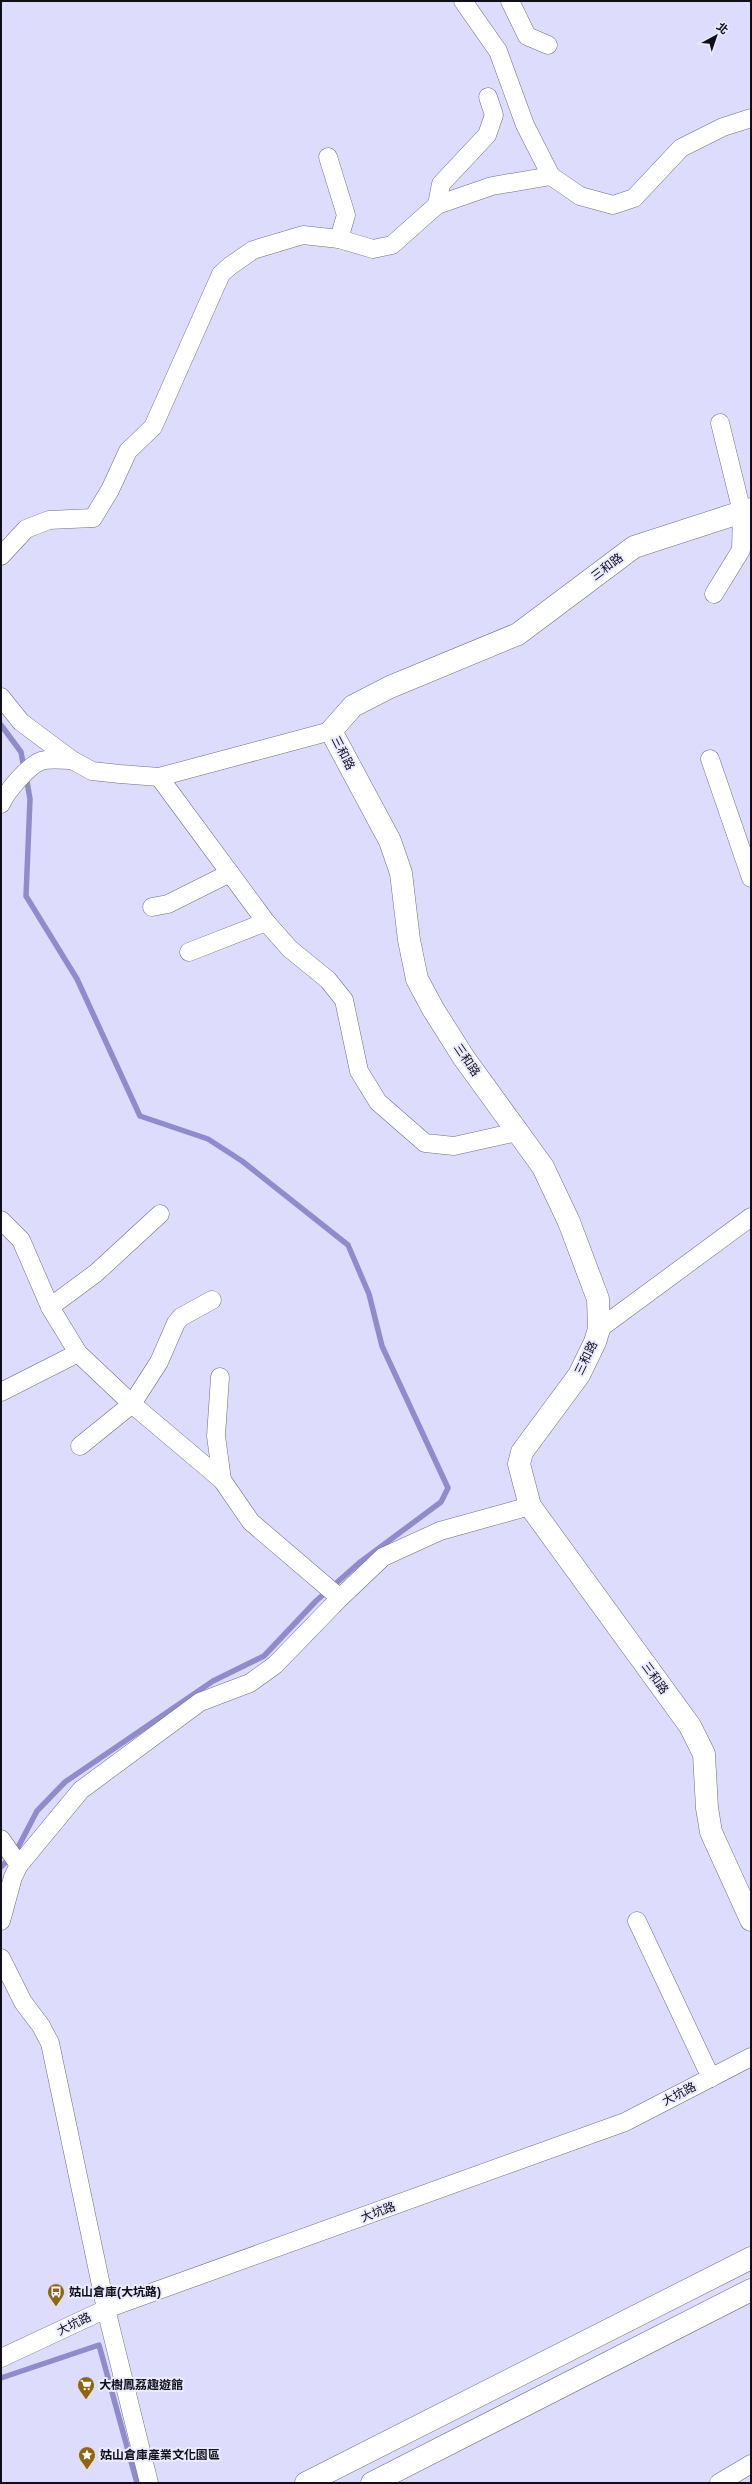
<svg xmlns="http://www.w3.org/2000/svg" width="752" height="2484" viewBox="0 0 752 2484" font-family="Helvetica,'Noto Sans TC',sans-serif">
<rect width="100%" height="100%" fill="#dddcfd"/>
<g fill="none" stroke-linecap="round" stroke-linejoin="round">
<g stroke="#908ccb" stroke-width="5.5">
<path d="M1,725L21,752L24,768"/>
<path d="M1,1867L15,1853L37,1811L65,1782L213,1681L264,1656L316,1601L359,1563L441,1502L448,1488L382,1346L369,1294L348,1245L242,1161L208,1139L140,1116L77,979L26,896L30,799L26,776"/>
<path d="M1,2378L99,2345L137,2483"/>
</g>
<g stroke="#6e6d8a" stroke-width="19">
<g id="minor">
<path d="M463,1L498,51L525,125L551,176L580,196L613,205L634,198L681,148L723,127L751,118"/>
<path d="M510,1L527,36L548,45"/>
<path d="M328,157L346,215L339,239"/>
<path d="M437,205L441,184L487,135L494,115L488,97"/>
<path d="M1,556L26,529L49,520L93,518L110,490L128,451L153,427L221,274L230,266L253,250L303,235L339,239L373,249L392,245L437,205L492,186L551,176"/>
<path d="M714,594L741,550L742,512L720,423"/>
<path d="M1,697L21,722L72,760L92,771L120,774L159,777L331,731"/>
<path d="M710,759L751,878"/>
<path d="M159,777L266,922L290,949L328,980L344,1000L359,1071L378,1102L425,1143L454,1146L517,1132"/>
<path d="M1,804C6,792 29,765 41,761C49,758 64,760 72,760"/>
<path d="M152,907L168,904L230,873"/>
<path d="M189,952L266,922"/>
<path d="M1,1220L21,1240L50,1307L78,1353L132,1404L222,1480L251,1522L340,1598"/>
<path d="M50,1307L96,1273L160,1214"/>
<path d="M599,1329L751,1217"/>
<path d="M220,1377L216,1436L222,1480"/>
<path d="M1,1392L78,1353"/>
<path d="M80,1446L132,1404L159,1362L176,1323L181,1317L212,1300"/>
<path d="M1,1839L19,1865"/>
<path d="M1,1921L13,1877L19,1865L81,1790L200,1702L250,1683L275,1665L340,1598L383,1557L440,1531L530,1506"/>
<path d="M637,1921L711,2078"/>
<path d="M1,1958L23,2002L41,2026L50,2043L106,2309L149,2483"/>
<path d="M1,2358L106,2309L625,2122L751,2057"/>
<path d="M719,2483L751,2464"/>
</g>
</g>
<g stroke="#6e6d8a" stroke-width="23">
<g id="major">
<path d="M751,509L634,547L518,634L390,687L353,706L331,731L390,841L401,873L409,940L417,979L433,1009L464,1058L543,1167L569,1222L598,1299L599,1329L595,1342L579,1375L522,1452L519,1464L530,1506L690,1726L704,1754L707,1808L711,1832L751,1920"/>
<path d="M306,2483L751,2258"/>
<path d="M372,2483L751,2290"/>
</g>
</g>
<use href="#minor" stroke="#fff" stroke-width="18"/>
<use href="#major" stroke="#fff" stroke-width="22"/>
</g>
<defs>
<g id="bus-pin" transform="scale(0.9)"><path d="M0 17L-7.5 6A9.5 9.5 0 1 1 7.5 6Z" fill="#91640e" stroke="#ebebff"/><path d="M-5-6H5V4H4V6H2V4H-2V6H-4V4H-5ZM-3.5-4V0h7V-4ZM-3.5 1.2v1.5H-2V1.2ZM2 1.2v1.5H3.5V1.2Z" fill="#fff"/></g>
<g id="supermarket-pin" transform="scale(0.9)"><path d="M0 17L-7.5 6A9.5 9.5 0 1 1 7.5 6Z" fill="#91640e" stroke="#ebebff"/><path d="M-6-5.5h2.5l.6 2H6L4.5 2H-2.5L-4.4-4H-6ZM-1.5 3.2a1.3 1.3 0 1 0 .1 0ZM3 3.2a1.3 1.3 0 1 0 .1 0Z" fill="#fff"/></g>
<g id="sight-pin" transform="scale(0.9)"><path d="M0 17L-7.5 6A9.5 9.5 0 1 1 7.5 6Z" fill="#91640e" stroke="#ebebff"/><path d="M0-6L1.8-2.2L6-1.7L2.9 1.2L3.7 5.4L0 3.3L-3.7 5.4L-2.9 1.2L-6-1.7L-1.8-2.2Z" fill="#fff"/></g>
</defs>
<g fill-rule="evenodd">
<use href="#bus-pin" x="56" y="2292"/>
<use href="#supermarket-pin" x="86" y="2385"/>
<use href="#sight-pin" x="87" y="2455"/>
</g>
<g text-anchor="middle" stroke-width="4" stroke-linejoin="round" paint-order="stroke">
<g font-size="12" fill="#0f0e19" stroke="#ebebff">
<text transform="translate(607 567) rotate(-37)" y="4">三和路</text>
<text transform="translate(343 753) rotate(63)" y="4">三和路</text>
<text transform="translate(467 1060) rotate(56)" y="4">三和路</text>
<text transform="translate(586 1358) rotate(-64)" y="4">三和路</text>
<text transform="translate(655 1678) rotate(54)" y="4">三和路</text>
<text transform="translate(679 2094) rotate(-27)" y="4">大坑路</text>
<text transform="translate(378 2212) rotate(-20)" y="4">大坑路</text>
<text transform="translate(74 2324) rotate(-26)" y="4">大坑路</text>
</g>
<g font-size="12" font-weight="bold" fill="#0f0e19" stroke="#ebebff" text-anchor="start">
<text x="69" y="2296">姑山倉庫(大坑路)</text>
<text x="99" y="2389">大樹鳳荔趣遊館</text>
<text x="100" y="2459">姑山倉庫產業文化園區</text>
</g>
</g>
<rect width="752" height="2484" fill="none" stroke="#0f0e19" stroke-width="4"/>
<g transform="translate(716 36) rotate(40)" stroke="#ebebff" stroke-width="3" paint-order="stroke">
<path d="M0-3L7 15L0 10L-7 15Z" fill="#0f0e19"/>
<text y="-6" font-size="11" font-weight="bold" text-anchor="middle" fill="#0f0e19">北</text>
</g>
</svg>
